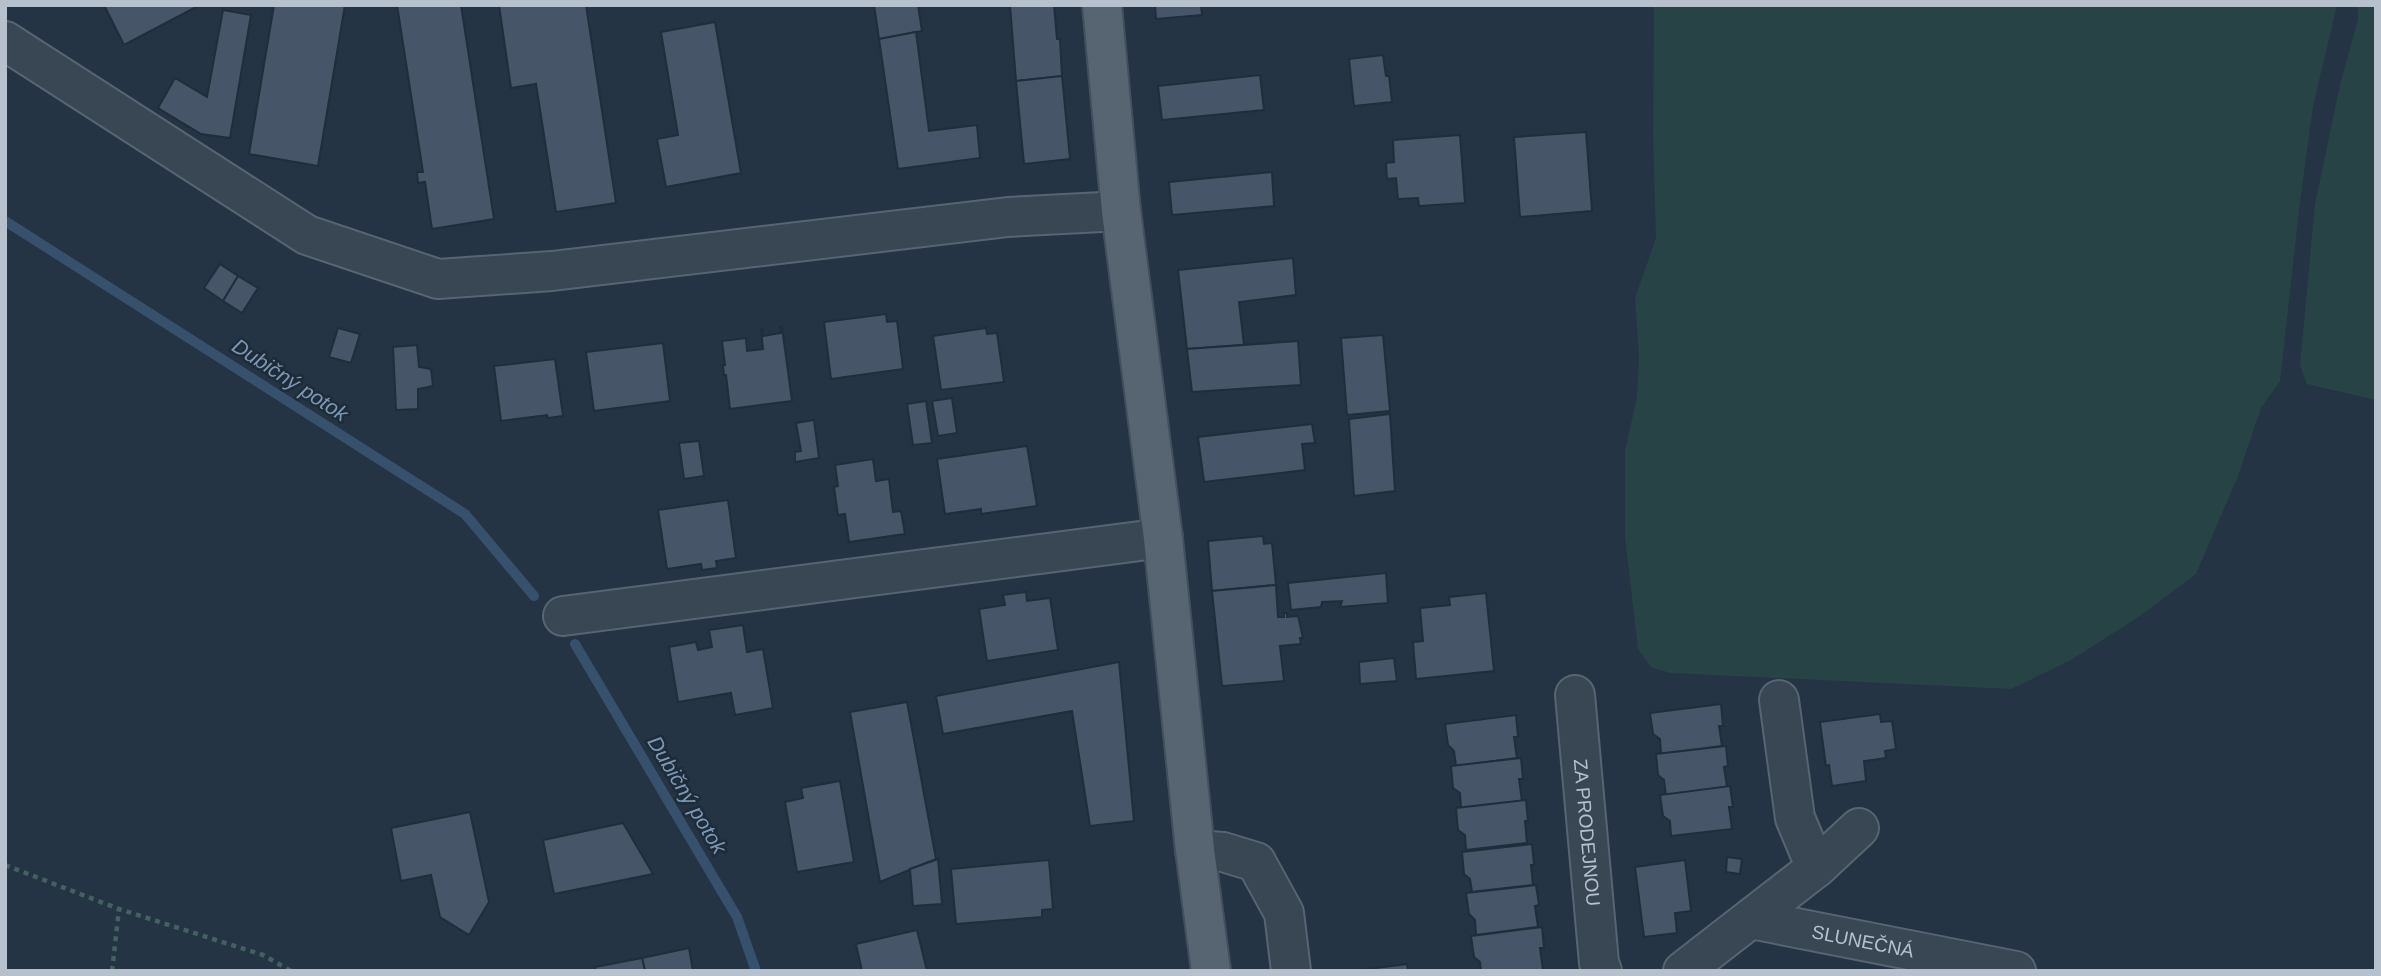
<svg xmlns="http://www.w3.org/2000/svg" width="2381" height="976" viewBox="0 0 2381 976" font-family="Helvetica,sans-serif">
<rect width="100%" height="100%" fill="#243444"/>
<g fill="#274345">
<path d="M1654,5H2337L2313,106L2300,202L2280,381L2261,408L2238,476L2196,574L2140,616L2071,660L2011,689L1670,673L1651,667L1638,649L1625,537V451L1637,397L1639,356L1635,298L1656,238L1653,136Z"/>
<path d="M2358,5H2376V400L2307,384L2300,366L2315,204L2340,85L2358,19Z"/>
</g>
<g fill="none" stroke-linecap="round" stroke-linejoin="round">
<g stroke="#37516d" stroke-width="10">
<path d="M5,221L465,514L534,596"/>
<path d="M575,644L737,917L756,971"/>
</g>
</g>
<g fill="#465668" stroke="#202d3b" stroke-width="2">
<path d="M104,5H200L124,45Z"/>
<path d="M274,5H345L318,166L249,154Z"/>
<path d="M397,5H461L494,219L432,229L425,182L418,183L417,172H423Z"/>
<path d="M499,5H586L616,203L556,212L536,84L511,88Z"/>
<path d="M874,5H918L922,31L879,39Z"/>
<path d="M1010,5H1054L1057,39H1060L1062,76L1016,81Z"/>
<path d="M1155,5H1201L1202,15L1156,19Z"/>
<path d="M223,10L251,15L230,138L201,134L158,108L175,78L207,97Z"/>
<path d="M715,22L741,173L666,187L657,139L678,135L661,32Z"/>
<path d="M916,32L929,131L977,125L980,158L898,169L879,39Z"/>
<path d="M1383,55L1386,76H1389L1392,102L1354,106L1349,59Z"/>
<path d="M1260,75L1264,110L1162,120L1158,86Z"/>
<path d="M1062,76L1070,159L1024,164L1016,81Z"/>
<path d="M1586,132L1592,211L1520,217L1514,137Z"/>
<path d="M1460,135L1465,203L1419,206L1418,198L1398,199L1396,178L1387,179L1386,163L1394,162L1393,140Z"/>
<path d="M1272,172L1274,206L1172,215L1169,182Z"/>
<path d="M1293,258L1296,295L1239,302L1244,345L1187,349L1178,270Z"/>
<path d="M220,264L238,276L223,301L204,288Z"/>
<path d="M238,276L258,288L242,313L223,301Z"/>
<path d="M886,314L887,322L897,321L903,369L831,379L824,322Z"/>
<path d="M780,327H782L792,401L730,409L726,375H724L723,365H725L722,341L746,338L747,351L763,349L761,330L763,329V336L781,333Z"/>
<path d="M338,328L360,334L351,363L329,357Z"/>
<path d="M986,328L987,334L997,333L1004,382L941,390L933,336Z"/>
<path d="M1383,335L1390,411L1347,415L1341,338Z"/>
<path d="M1298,341L1301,385L1192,392L1187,349Z"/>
<path d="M663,343L670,401L594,411L586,352Z"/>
<path d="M417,345L419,367L431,369L433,386L418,389V409L396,410L393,347Z"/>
<path d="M555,359L563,416L548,418L547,415L501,421L494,366Z"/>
<path d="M952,398L957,433L938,436L932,401Z"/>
<path d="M926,401L932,443L913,445L907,404Z"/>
<path d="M1390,414L1395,491L1354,496L1349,419Z"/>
<path d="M814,420L819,458L795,462V452L801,451L796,423Z"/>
<path d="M1312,424L1315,443L1302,444L1305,470L1204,482L1198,437Z"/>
<path d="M699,441L704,476L684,479L679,443Z"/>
<path d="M1027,446L1037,506L981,514V509L945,514L937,459Z"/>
<path d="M873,459L876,481L889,479L893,512L901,511L905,534L849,542L845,514L838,515L834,487L838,486L835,465Z"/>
<path d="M728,500L736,558L716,561L717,568L702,570L701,564L667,569L658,510Z"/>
<path d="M1263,536L1264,544L1272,543L1276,585L1212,591L1208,541Z"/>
<path d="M1386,573L1388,603L1340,607L1342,601L1322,602L1321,607L1291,610L1288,583Z"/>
<path d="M1276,585L1278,617H1284V613H1287V617L1298,616L1303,638H1300L1301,644L1280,646L1284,681L1222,686L1212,591Z"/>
<path d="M1026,592L1027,601L1050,598L1058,650L987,661L979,609L1005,605L1003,595Z"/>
<path d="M1486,593L1494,671L1416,679L1413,642L1423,641L1420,608L1450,605L1449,597Z"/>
<path d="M743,625L747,652L763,649L773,708L735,715L731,693L678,702L669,647L696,642L698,650L712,647L709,630Z"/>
<path d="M1394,658L1397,681L1360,684L1359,662Z"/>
<path d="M1119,662L1134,821L1090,826L1072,711L943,734L936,696Z"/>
<path d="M907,702L936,859L880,882L850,712Z"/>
<path d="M1721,704L1723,726H1719L1722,746L1661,754L1660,739L1653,734L1650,713Z"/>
<path d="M1880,714L1881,722L1892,721L1896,749L1885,751L1886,758L1864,761L1866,781L1832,786L1829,765L1826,766L1820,722Z"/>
<path d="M1516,715L1518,737H1514L1517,758L1456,766L1454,751L1448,745L1445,724Z"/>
<path d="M1726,746L1728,766L1724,767L1727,787L1666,795L1664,780L1658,775L1656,754Z"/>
<path d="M1521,758L1523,779H1519L1522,801L1461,808L1460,793L1453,788L1451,766Z"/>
<path d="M840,781L854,862L797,872L785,802L803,798L801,788Z"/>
<path d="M1730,786L1733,807H1729L1732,829L1671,836L1670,821L1663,816L1660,795Z"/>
<path d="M1526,800L1528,821H1525L1527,843L1466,850L1465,835L1458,830L1456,808Z"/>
<path d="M470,812L489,902L469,935L440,917L431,875L401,881L391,828Z"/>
<path d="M623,823L653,874L554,894L543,840Z"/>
<path d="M1532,844L1534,865H1531L1533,885L1472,892L1470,879L1464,874L1462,852Z"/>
<path d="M1727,857L1742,859L1740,874L1726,872Z"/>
<path d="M938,859L942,904L913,906L910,869Z"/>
<path d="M1049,860L1053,909L1042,910V917L956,924L951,869Z"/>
<path d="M1685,860L1691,911L1675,913L1677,933L1644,937L1635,867Z"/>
<path d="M1536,885L1539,905L1535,906L1538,927L1476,935L1475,920L1469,914L1466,893Z"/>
<path d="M1542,927L1544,948H1540L1543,970L1481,971L1480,962L1474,957L1471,936Z"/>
<path d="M917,930L927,971H862L856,944Z"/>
<path d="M689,948L693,971H645L642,958Z"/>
<path d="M642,958L645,971H596L595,967Z"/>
<path d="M1407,964L1408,971H1353Z"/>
</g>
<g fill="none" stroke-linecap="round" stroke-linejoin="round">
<g stroke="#576471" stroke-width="42">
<g id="minor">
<path d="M5,41L307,235L438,279L552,271L1008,217L1121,211"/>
<path d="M563,616L1163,538"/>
<path id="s1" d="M1575,695L1599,963L1602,971"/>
<path d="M1779,700L1795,818L1816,868"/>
<path d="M1195,850L1223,852L1256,862L1284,913L1291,971"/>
<path id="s2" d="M1751,919L2016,971"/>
<path d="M1683,971L1816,868L1859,828"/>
</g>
</g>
<g stroke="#434f5d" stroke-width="42">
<path id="major" d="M1102,5L1121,211L1163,538L1195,850L1211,971"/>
</g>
<g stroke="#456061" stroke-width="4.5" stroke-dasharray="5 5" stroke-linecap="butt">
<path d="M5,865L119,909L263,955L291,971"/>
<path d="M112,971L119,909"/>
</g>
<use href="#minor" stroke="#394654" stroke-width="38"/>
<use href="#major" stroke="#576573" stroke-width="38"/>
</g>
<g text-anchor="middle" stroke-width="5" stroke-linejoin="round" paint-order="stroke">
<g font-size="19" fill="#b6c1cd" stroke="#1e2b39">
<text dy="7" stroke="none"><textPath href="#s1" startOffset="138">ZA PRODEJNOU</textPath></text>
<text dy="7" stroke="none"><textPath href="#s2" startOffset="114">SLUNEČNÁ</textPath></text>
</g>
<g font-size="21" font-style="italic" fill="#7c98b7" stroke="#1e2b39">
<text transform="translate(290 380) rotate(33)" y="7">Dubičný potok</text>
<text transform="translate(687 795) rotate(59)" y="7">Dubičný potok</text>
</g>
</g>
<rect width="2381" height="976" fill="none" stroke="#b6c1cd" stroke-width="14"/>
</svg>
